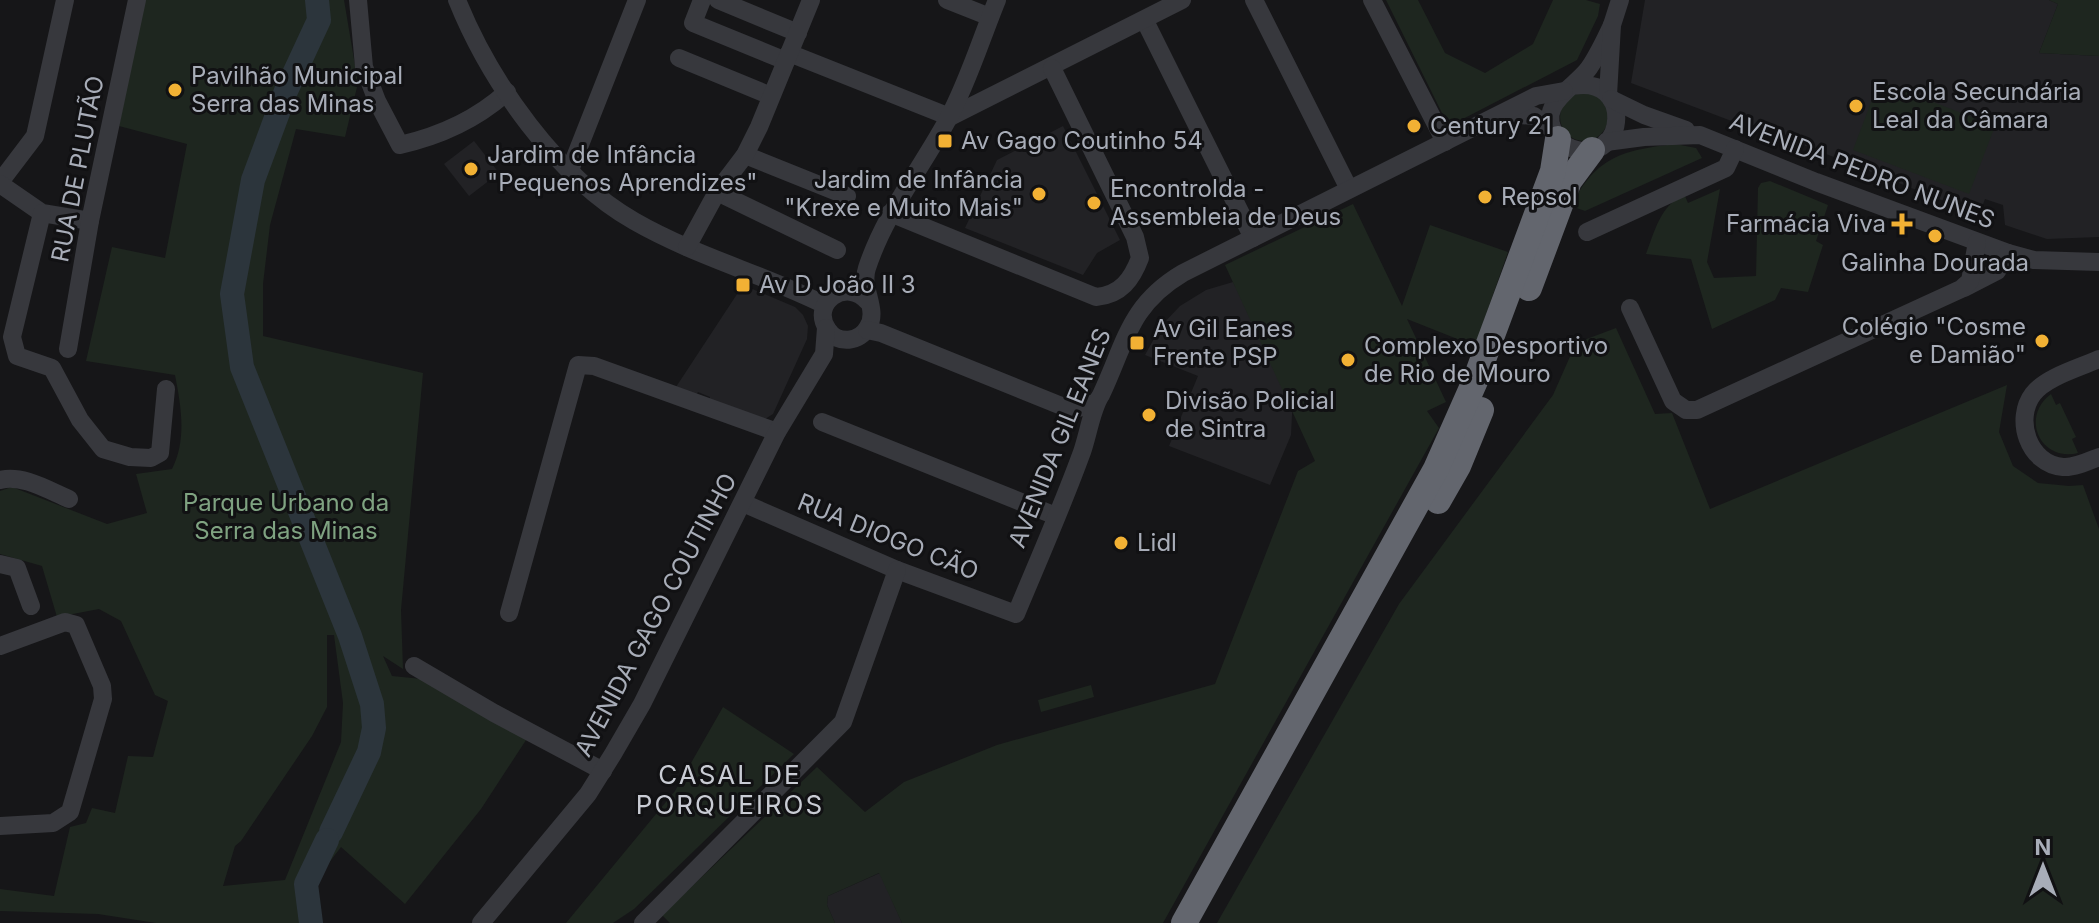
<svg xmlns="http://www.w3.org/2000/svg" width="2099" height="923" viewBox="0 0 2099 923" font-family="Inter,sans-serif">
<rect width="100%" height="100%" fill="#161618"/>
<g fill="#222225">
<path d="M1645,0H2049L2058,4L2039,53L2099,56V237L2047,239L2005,225L2003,205L1985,199L1979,215L1766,130L1758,131L1631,83Z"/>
<path d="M1063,126L1120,240L1097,253L1083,275L965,228L997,160Z"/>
<path d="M474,141L499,173L469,196L444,164Z"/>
<path d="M1233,282L1293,395L1291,435L1270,485L1169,446L1198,376L1145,355L1161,326L1180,306L1206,290Z"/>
<path d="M743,285L795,307L803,315L808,326L807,339L773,414L765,419L709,400L710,397L698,392L696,395L676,387Z"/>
<path d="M880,873L902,923H835L827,905L828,896Z"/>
</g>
<g fill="#1e261f" fill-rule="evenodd">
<path d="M144,0H344L358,83L345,137L296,129L270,225L263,284V336L423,373L401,610L403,669L383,656L392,676L422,679L528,737L481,809L405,904L341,847C315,882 309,880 321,923H156L98,914L0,911V889L54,896L70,827L86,823L92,808L115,813L128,756L153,757L168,701L155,695L121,621L99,609L57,617L42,566L0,554V491L12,487L107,524L147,513L136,474L172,469C187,439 181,406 175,375L86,361L112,247L165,258L187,144L119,126ZM327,635H334L343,703L341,742L285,880L223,886L235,846L241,841L312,736L327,707Z"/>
<path d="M1386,0H1418L1445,53L1485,73L1533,44L1553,0H1586L1600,4L1598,16L1577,60L1457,122L1451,121L1442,113Z"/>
<path d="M2049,0H2099V56L2039,53L2058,4Z"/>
<path d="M1879,81L1995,126L1969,194L1853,150Z"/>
<circle cx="1584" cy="117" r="24"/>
<path d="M1675,144L1696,148L1702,158L1585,211L1571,206C1596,156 1624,150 1675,144Z"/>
<path d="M1770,181L1828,205L1816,241L1823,245L1808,292L1781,288L1775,300L1712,329L1691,259L1646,254C1655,230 1660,207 1684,194L1688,203L1720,189L1707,262L1714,278L1756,276L1758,188L1761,183Z"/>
<path d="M1353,204L1402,306L1430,225L1508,252L1475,346L1407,319L1446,402L1427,411L1439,428L1163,923H902L879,873L828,896L827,905L835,923H670L662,915L817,767L865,812L904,782L997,745L1215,684L1298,471L1315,461L1225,265Z"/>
<path d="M1616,328L1655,414L1672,413L1710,509L2007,385L1999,432L2013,466L2038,483L2069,486L2083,485L2099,529V923H1217L1399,604L1553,395L1576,343Z"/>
<path d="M2051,394L2056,405L2060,403L2076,437L2072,439L2078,453C2040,462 2020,417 2051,394Z"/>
<path d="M1091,685L1094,697L1041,712L1038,700Z"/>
<path d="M723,707L794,754L634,909L613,923H566L675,791Z"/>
</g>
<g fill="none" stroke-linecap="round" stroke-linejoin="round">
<g stroke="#2c353c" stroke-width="24">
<path d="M317,0L319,20L286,91L253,180L232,294L242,367L350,636L372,704L374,728L369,752L331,832"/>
<path d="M311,923L306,884L327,840"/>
</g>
<g stroke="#37383d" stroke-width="18">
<path d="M358,0L364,67L377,101L400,145C440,136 476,120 507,92"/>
<path d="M457,0C490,82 557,177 634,221C695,256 763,274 825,305"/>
<path d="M702,0L693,23L786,61"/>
<path d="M718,0L798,33"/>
<path d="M947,0L990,17"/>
<path d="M1254,0L1349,189"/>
<path d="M1372,0L1445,142"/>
<path d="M1145,21L1253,238"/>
<path d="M789,53L950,117"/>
<path d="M679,58L771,96"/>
<path d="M1573,86C1634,75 1626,162 1577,150C1568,148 1562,144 1557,137C1534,105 1574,89 1589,68C1598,55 1605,40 1612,25"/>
<path d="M1608,95L1612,25L1620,0"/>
<path d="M1611,99L1644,115L1686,130"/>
<path d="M1503,114L1534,116L1552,129"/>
<path d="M950,117L1182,0"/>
<path d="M1606,142L1644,137L1700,135L1816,182L2008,253L2034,260L2099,262"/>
<path d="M745,155L847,196"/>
<path d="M570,170L637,0"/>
<path d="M0,182L35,136L65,0"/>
<path d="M0,184L42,213L90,221"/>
<path d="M717,192L837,250"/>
<path d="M42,213L12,337L17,356L52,368L80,420L103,449L130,457L151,458L160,453L166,389"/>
<path d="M890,213L1096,297C1121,295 1132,279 1140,258L1135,237L1052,68"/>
<path d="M1587,232L1726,168L1735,149"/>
<path d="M687,247L717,192L745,155L759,127L811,0"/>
<path d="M1964,288L1997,271L2008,253"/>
<path d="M868,302C846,276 809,304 828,330C838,345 860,342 868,327C879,310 860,288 867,268C885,213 921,169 948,119C968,82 981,39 997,0"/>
<path d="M1630,308L1673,401L1686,410H1697L1961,289L1970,281L1977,242"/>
<path d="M867,330L881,333L1064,407L1078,408L1095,403"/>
<path d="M68,349L90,221L137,0"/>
<path d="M2099,359C2079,368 2046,377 2033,394C2014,419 2028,464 2063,467C2074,468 2089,461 2099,457"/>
<path d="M822,422L1056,516"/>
<path d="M0,480C22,474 48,490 69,499"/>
<path d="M743,503L897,570L1016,614C1038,561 1062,507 1082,452C1088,435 1092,408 1101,395C1126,342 1129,305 1183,273L1536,96L1564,91"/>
<path d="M0,564L17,568L31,606"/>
<path d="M509,613L578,365L594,366L777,432"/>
<path d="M0,646L65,622L76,625L102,686L103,699L70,812L53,823L0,826"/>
<path d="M414,666L494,713L603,771"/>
<path d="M481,923L588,794L613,754L642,704L777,432L824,354L826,328"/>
<path d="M643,923L843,722L897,570"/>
</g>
<g stroke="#63666e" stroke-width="26">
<path d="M1529,288L1569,181L1592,150"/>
<path d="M1438,501L1458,466L1481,410"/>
<path d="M1184,923L1436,469L1475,381L1553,171L1558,139"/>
</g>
</g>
<g fill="#f2b134" stroke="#111113" stroke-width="3">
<circle cx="175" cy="90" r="8"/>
<circle cx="1856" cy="106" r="8"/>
<circle cx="1414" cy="126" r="8"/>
<rect x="937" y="133" width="16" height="16" rx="4"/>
<circle cx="471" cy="169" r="8"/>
<circle cx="1039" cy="194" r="8"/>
<circle cx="1485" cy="197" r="8"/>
<circle cx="1094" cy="203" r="8"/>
<path d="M1898 212h8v8h8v8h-8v8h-8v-8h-8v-8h8z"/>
<circle cx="1935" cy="236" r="8"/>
<rect x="735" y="277" width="16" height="16" rx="4"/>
<circle cx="2042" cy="341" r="8"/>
<rect x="1129" y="335" width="16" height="16" rx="4"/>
<circle cx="1348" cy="360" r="8"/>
<circle cx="1149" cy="415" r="8"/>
<circle cx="1121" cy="543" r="8"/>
</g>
<g text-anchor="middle" stroke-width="6" stroke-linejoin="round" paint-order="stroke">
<g font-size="24" fill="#a8adb8" stroke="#111113" text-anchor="start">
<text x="191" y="84">Pavilhão Municipal<tspan x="191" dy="28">Serra das Minas</tspan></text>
<text x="1872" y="100">Escola Secundária<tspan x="1872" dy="28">Leal da Câmara</tspan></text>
<text x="1430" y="134">Century 21</text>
<text x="961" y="149">Av Gago Coutinho 54</text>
<text x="487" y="163">Jardim de Infância<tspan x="487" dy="28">"Pequenos Aprendizes"</tspan></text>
<text x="1023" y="188" text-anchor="end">Jardim de Infância<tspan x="1023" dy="28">"Krexe e Muito Mais"</tspan></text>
<text x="1110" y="197">EncontroIda -<tspan x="1110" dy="28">Assembleia de Deus</tspan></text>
<text x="1501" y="205">Repsol</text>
<text x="1886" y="232" text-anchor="end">Farmácia Viva</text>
<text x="1935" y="271" text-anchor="middle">Galinha Dourada</text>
<text x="759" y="293">Av D João II 3</text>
<text x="2026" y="335" text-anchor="end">Colégio "Cosme<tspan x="2026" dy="28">e Damião"</tspan></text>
<text x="1153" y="337">Av Gil Eanes<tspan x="1153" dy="28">Frente PSP</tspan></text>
<text x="1364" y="354">Complexo Desportivo<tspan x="1364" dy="28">de Rio de Mouro</tspan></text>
<text x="1165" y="409">Divisão Policial<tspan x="1165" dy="28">de Sintra</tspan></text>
<text x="1137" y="551">Lidl</text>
</g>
<g font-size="24" fill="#a8adb8" stroke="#111113">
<text transform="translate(78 169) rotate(-79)" y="8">RUA DE PLUTÃO</text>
<text transform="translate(1862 171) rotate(21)" y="8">AVENIDA PEDRO NUNES</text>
<text transform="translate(1060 438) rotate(-68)" y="8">AVENIDA GIL EANES</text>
<text transform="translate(888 537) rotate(22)" y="8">RUA DIOGO CÃO</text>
<text transform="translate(656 615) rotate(-62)" y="8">AVENIDA GAGO COUTINHO</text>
</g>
<g font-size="24" fill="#7fa381" stroke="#111113">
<text x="286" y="511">Parque Urbano da<tspan x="286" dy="28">Serra das Minas</tspan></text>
</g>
<g font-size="26" letter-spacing="2" fill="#c9ccd4" stroke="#111113">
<text x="730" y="784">CASAL DE<tspan x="730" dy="30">PORQUEIROS</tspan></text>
</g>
</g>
<g transform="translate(2043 867)" stroke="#111113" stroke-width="6" paint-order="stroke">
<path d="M0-6L14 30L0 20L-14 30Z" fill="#a8adb8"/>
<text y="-12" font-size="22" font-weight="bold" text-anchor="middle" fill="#a8adb8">N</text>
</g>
</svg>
